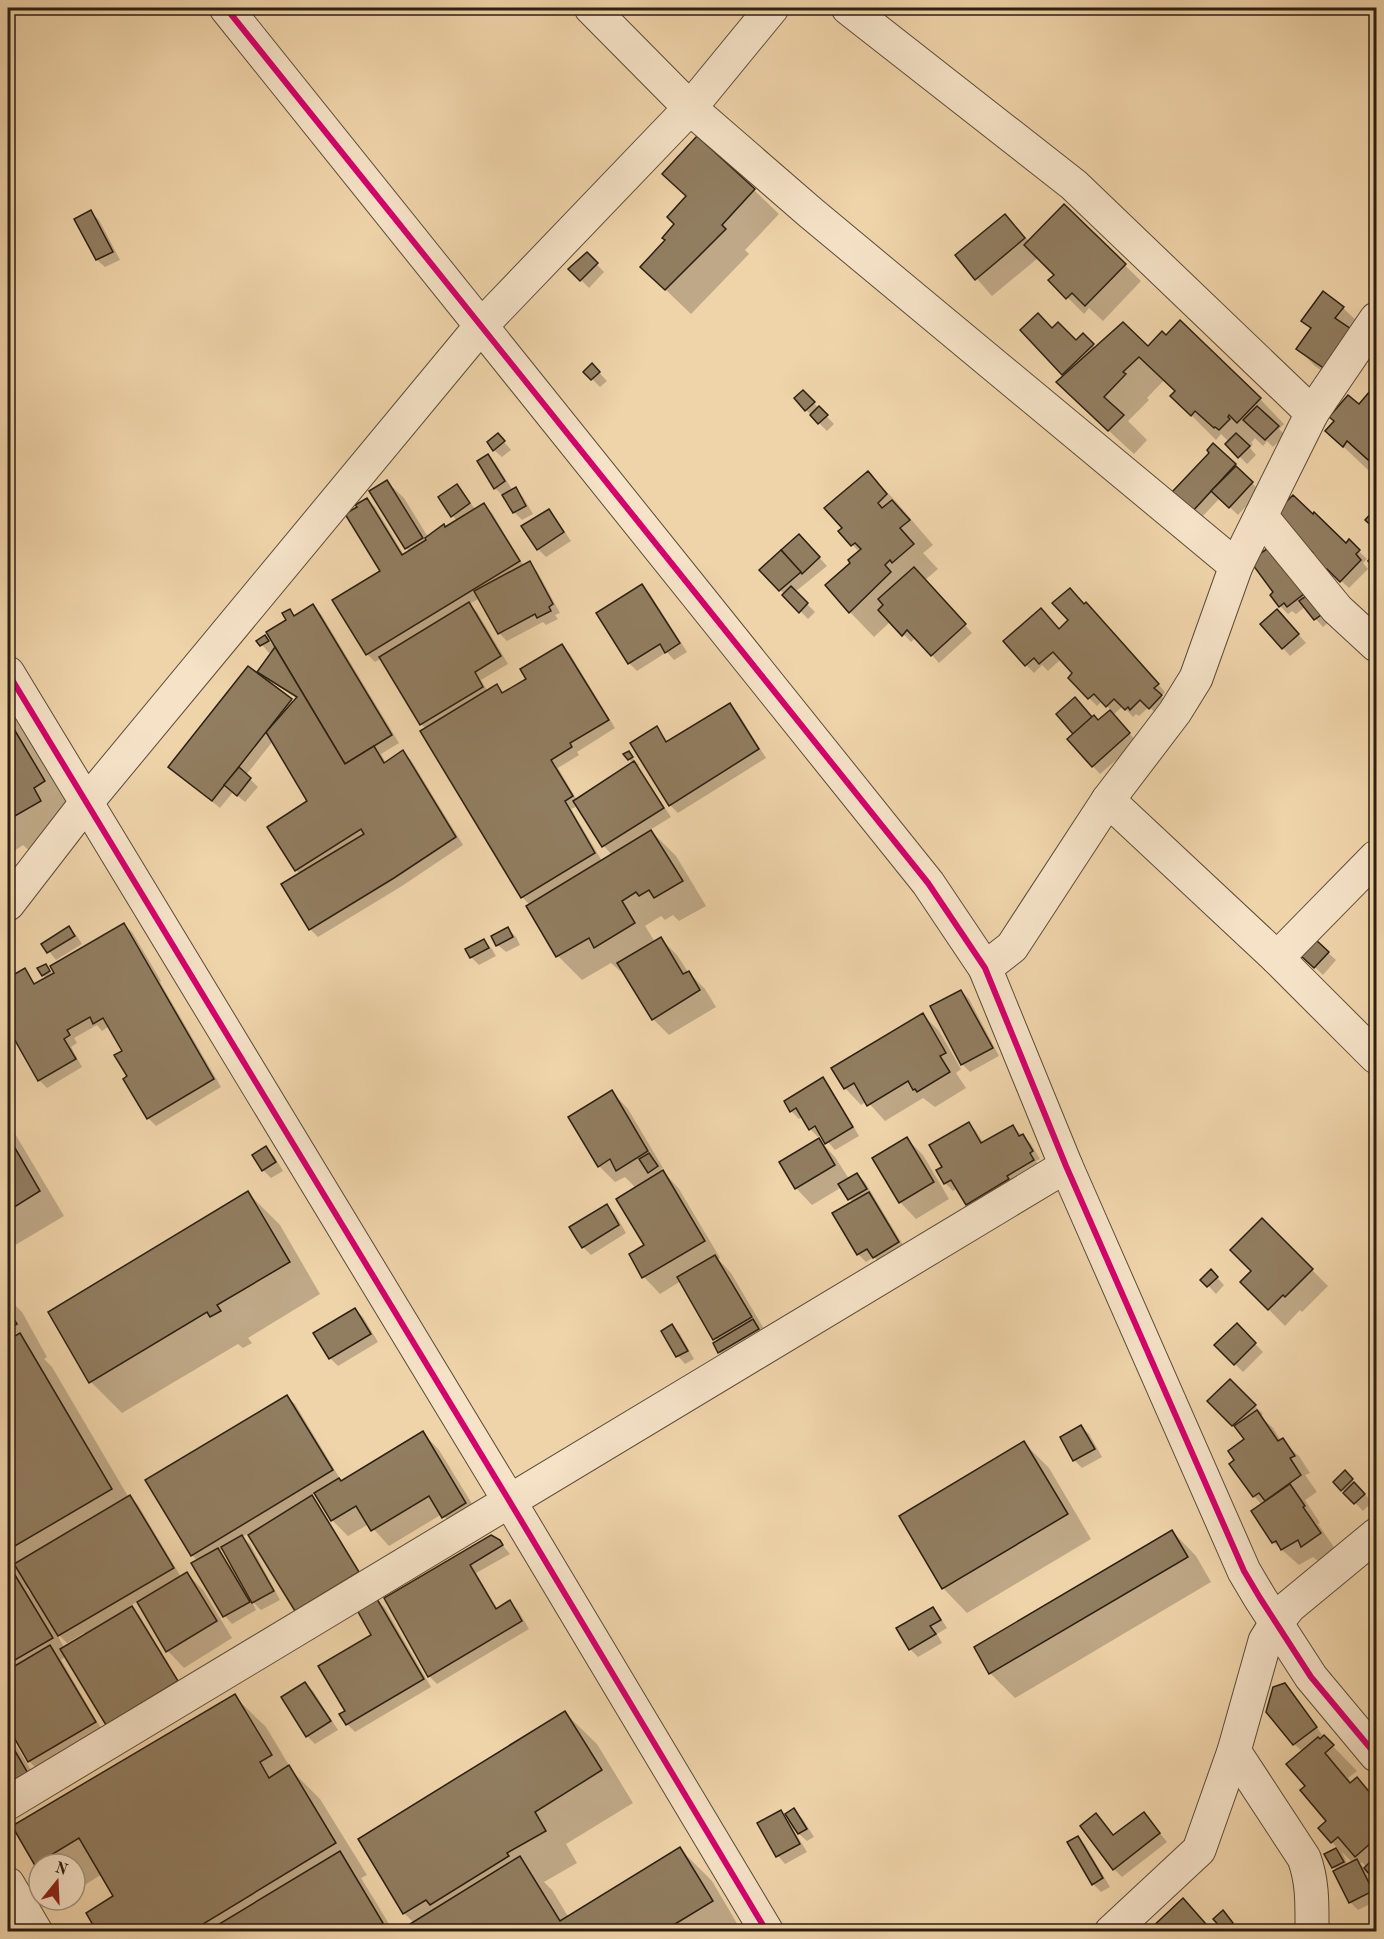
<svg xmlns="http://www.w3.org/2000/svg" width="1384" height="1939" viewBox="0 0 1384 1939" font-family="'Old Standard TT',serif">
<rect width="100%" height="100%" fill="#efd3a9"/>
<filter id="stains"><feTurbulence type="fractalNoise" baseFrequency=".00333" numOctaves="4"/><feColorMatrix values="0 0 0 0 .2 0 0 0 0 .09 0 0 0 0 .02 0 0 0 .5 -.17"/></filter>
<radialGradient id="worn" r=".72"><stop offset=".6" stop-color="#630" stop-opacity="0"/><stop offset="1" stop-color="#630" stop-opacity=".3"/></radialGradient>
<g fill="#0003" fill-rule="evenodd">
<path d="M754,190L779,214L745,250L749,254L691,314L642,267L666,240Z"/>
<path d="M1064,206L1141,281L1103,321L1089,308L1084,314L1050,280L1056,275L1038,258L992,296L957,256L1005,216L1029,241Z"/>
<path d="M91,212L99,220L120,260L105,267L97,260L76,220Z"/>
<path d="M587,254L604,272L589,288L570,269Z"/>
<path d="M1343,308L1360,324L1342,385L1315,366L1298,349L1312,330L1303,321Z"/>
<path d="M1022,330H1052L1076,342L1083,335L1096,348H1148L1260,399L1284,424L1279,429L1285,435L1273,447L1267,441L1263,446L1255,438L1251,443L1253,444L1250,448L1256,455L1247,464L1227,444L1229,442L1221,434L1216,440L1172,396L1176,392L1164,380L1147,398L1149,400L1128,421L1147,440L1134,454L1082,406L1065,376Z"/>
<path d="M592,365L607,381L600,387L585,372Z"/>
<path d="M803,392L834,424L827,431L806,410Z"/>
<path d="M1370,393L1376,399V468L1372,465L1368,470L1327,431L1359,406Z"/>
<path d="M498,435L511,450L502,457L494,450Z"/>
<path d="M1214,445L1260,491L1238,515L1220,498L1201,518L1174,492L1211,453Z"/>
<path d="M488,456L496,464L513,491L516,489L523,497L533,514L522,520L514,512L503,496L495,488Z"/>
<path d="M867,473L892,497L933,545L923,553L938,569L925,580L972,633L939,663L916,637L911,642L891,621L874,637L850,612L852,564L859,552L840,531L845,528Z"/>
<path d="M387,482L404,498L428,537L457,521L453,516L457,486L476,510L484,505L492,513L524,566L529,563L537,571L560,613L555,615L558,619L546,625L543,622L507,641L499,633L480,598L469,604L477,612L508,664L481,680L488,692L497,686L504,694L528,679L562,646L570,654L615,728L577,752L579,755L558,768L577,800L633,763L629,759L628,753L639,765L637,766L671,817L650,830L676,856L706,906L679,921L673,915L665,920L661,916L645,926L655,942L661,939L677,955L688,972L705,989L716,1007L669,1035L653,1019L623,969L620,971L611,963L582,980L558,956L530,905L522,897L426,729L421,724L381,658L375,662L367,654L382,571L367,499L375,507L404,555L410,552L406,548ZM578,806L604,846L612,855L602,861L571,809Z"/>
<path d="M549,511L556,519L571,541L546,557L538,549Z"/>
<path d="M1349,542L1367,559L1363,563L1368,569L1349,588L1335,575L1332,579L1315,553L1346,545Z"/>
<path d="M1277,543L1334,618L1323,627L1305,607L1296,614L1292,611L1288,614L1280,606Z"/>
<path d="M807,544L827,566L795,592L815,612L808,619L761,570Z"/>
<path d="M642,586L650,594L687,652L674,660L667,652L637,671L629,663L598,613Z"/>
<path d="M1085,605L1094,612L1165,692L1161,696L1169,704L1158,715L1149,707L1139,716L1136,714L1133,717L1123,706L1113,715L1137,742L1100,774L1073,745L1092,718L1099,722L1111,710L1102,701L1097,706L1089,698L1075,673L1061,659L1048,671L1042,665L1034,673L1026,665Z"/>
<path d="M313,606L321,614L399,743L381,754L386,763L403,752L411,760L463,845L402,886L318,937L310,929L301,874L296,870L309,802L273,741L246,775L258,787L245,802L233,792L220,808L178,774L269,681L259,672L275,650L269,653L259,641L265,637L276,648L288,621L289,611L295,616ZM270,681L297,698L294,702L268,683Z"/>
<path d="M1285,619L1306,643L1290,656L1262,624Z"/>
<path d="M8,701L76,813L34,855L23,845L8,855Z"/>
<path d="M730,705L738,713L766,758L678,813L670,805L657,728L669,743Z"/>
<path d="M124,925L132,932L161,981L160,982L221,1087L156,1126L148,1118L129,1077L124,1051L109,1026L102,1031L97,1025L74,1038L77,1043L71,1047L82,1067L47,1088L39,1080L8,1025V980L24,970L36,985L46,979L43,975L46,966L57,977Z"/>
<path d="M69,928L77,936L82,944L56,960L43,944Z"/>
<path d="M508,929L516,937L520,945L506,952L498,945Z"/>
<path d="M484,941L492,949L496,956L479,965L471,957Z"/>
<path d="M1315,941L1336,960L1323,975L1302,955Z"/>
<path d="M961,991L969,999L999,1056L970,1072L962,1064Z"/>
<path d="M923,1015L939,1031L961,1069L956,1073L966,1088L935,1107L923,1098L885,1121L867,1101L861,1105L845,1088Z"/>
<path d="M822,1079L830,1087L859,1136L835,1150L822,1135L818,1137L810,1129L803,1117L799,1119L791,1111Z"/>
<path d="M612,1092L628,1109L663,1168L661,1169L679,1189L720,1258L718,1259L731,1273L767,1334L727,1359L719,1352L718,1342L681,1281L660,1294L644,1277L631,1255L646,1245L636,1188L625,1177L615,1182L599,1166Z"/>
<path d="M8,1122L64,1216L12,1247L8,1242Z"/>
<path d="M969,1123L976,1131L984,1144L1013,1127L1031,1144L1040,1159L1036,1161L1041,1169L975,1212L967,1204L958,1188L953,1191L945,1183L944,1168Z"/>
<path d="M907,1139L923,1155L949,1199L916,1219L900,1202Z"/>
<path d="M819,1140L835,1157L849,1179L857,1175L865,1182L906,1250L882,1265L874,1257L866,1262L858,1254L853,1203L842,1187L812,1205L796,1188Z"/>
<path d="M266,1148L274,1156L283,1171L271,1178L263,1170Z"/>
<path d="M248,1193L280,1225L320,1294L248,1338L252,1343L243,1348L238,1344L122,1413L91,1382Z"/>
<path d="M607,1206L615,1214L626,1233L591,1255L583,1247Z"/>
<path d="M1262,1220L1328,1286L1302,1312L1300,1310L1285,1326L1242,1282L1253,1271Z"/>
<path d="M1211,1271L1224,1285L1216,1294L1203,1280Z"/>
<path d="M8,1298L22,1312L47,1357L44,1359L52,1367L129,1498L130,1497L138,1505L181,1577L187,1574L203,1590L232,1638L184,1668L168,1651L138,1601L130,1606L139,1615L184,1690L115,1732L66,1656L61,1660L102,1730L37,1769L29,1761L8,1724ZM30,1587L34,1597L27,1589ZM56,1632L67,1643L84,1633L86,1635L64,1648Z"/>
<path d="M355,1309L363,1317L378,1342L338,1366L330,1358Z"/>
<path d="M1237,1325L1263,1352L1243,1372L1216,1345Z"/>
<path d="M672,1326L680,1334L694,1359L685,1364L678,1356Z"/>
<path d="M1230,1381L1263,1414L1260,1416L1273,1428L1281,1441L1299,1456L1310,1473L1305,1475L1317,1492L1305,1500L1320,1523L1318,1524L1336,1550L1319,1562L1313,1557L1299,1565L1273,1542L1262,1505L1254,1496L1236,1460L1246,1439L1209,1401Z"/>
<path d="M287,1397L295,1404L342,1482L423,1433L439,1450L482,1520L460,1533L442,1514L389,1546L369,1524L348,1536L332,1520L316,1493L311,1496L319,1505L365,1580L296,1610L249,1533L242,1537L250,1544L280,1600L261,1610L251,1600L256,1610L232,1624L225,1616L193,1564L198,1561L192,1555ZM223,1549L233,1565L230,1566L219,1551Z"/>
<path d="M1081,1427L1089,1434L1102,1457L1082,1468L1074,1460Z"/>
<path d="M1024,1443L1049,1468L1091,1539L967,1613L943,1588Z"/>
<path d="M1345,1472L1372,1502L1363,1511L1335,1482Z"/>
<path d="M1172,1531L1196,1556L1211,1582L1015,1698L991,1674L976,1647Z"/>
<path d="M499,1541L510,1554L476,1573L498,1610L510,1602L518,1610L529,1629L437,1684L429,1676L386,1599Z"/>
<path d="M377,1600L385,1608L431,1687L355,1732L347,1724V1711L373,1636Z"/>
<path d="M932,1609L940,1617L947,1628L937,1634L942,1643L918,1657L910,1649L898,1629Z"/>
<path d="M305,1683L313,1691L338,1730L315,1744L307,1736Z"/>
<path d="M1284,1685L1292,1693L1323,1736L1357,1771L1348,1778L1352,1783L1357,1779L1376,1799V1880L1362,1862L1360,1864L1365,1868L1376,1893V1901L1358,1910L1350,1902L1337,1871L1326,1855L1338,1849L1332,1842L1329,1821L1307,1786L1303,1752L1294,1744ZM1342,1852L1353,1863L1348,1866Z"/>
<path d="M234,1696L266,1727L293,1772L320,1799L367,1875L361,1878L394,1932H99L116,1897L102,1874L77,1890L80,1894L75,1897V1864H39V1869L14,1827Z"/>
<path d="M565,1713L597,1744L633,1803L566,1844L577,1863L544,1882L552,1890L569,1918L680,1849L712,1881L742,1932H417L414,1923L404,1913L360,1840Z"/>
<path d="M8,1732L44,1792L8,1813Z"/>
<path d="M794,1810L802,1818L814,1837L807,1841L793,1829L807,1852L785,1864L778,1856L759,1824L780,1812L791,1823Z"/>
<path d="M1151,1822L1167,1842L1122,1877L1114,1869V1836Z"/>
<path d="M1078,1838L1085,1845L1110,1887L1101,1892L1093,1884Z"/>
<path d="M1216,1919L1231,1920L1240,1932H1227Z"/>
</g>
<g fill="#917d60" stroke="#2c1f11" stroke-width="1.5">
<path d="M697,136L755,189L722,225L726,229L665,290L640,267L665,240L662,238L674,224L667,217L686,196L662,174Z"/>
<path d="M1064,204L1126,264L1085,306L1072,293L1066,299L1048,280L1054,275L1024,245Z"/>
<path d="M91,210L113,252L96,260L74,219Z"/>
<path d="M1005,214L1025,238L975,280L955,255Z"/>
<path d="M587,252L598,263L580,281L568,269Z"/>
<path d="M1323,291L1344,307L1335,318L1354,331L1325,369L1296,349L1311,328L1301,321Z"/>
<path d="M1038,313L1052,328L1058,322L1076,340L1083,333L1094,344L1062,375L1020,330Z"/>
<path d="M1180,320L1261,398L1237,423L1229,415L1228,417L1230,419L1219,430L1215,427L1214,428L1195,411L1191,416L1170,396L1175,391L1139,357L1123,372L1126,374L1104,397L1124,415L1108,431L1056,382L1123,322L1148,346L1162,331L1166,335Z"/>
<path d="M592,363L600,372L591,380L583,372Z"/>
<path d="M803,390L815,402L805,411L794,398Z"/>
<path d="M1370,391L1376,397V467L1347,441L1343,447L1325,431L1334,421L1329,417L1348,395L1359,404Z"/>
<path d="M819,406L828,415L818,424L810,415Z"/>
<path d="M1257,406L1279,426L1265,440L1243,420Z"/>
<path d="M498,433L505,441L493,451L487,442Z"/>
<path d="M1236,433L1250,446L1238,458L1225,444Z"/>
<path d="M1213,443L1236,464L1192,512L1172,492L1209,453L1207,450Z"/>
<path d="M488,454L505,481L494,489L477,461Z"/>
<path d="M1236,466L1253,482L1229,508L1211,491Z"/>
<path d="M868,471L887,494L878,503L882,508L892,500L910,520L900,528L914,544L892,563L890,560L885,565L891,572L849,613L825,585L850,563L848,560L861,549L855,543L851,546L838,531L842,528L824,508Z"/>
<path d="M387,480L423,538L405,549L369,491Z"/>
<path d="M457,484L470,503L451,517L438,497Z"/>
<path d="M516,487L526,506L513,513L502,495Z"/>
<path d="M1293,495L1313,514L1314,512L1346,543L1349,539L1360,550L1356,554L1361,560L1340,582L1327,569L1323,573L1308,558L1313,553L1274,514Z"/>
<path d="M367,498L402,555L426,540L425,538L444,524L445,527L484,503L520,561L366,655L332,600L380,571L345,514L357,507L355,505Z"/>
<path d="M1376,508V530L1365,520Z"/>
<path d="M549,509L564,532L537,550L521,526Z"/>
<path d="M799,534L820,557L802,574L781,550Z"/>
<path d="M1278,541L1313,587L1287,607L1284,603L1279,607L1270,595L1273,592L1250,561Z"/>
<path d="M781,550L801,572L779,591L759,570Z"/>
<path d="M1376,552V569L1368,561Z"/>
<path d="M530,561L553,604L549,607L551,611L537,618L535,614L498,634L474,591Z"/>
<path d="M914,567L966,624L931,656L907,630L902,636L878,610L883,605L878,599Z"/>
<path d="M642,584L680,643L665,653L660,644L628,664L596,613Z"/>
<path d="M791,586L808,603L799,613L782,595Z"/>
<path d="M1070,588L1084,604L1086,602L1159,684L1154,688L1162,695L1149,709L1140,700L1130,710L1128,707L1125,710L1114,699L1106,707L1094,694L1088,699L1068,678L1072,673L1053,652L1039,664L1034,658L1025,666L1003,641L1041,608L1059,629L1068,620L1052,603Z"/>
<path d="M1313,591L1328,610L1314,620L1299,601Z"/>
<path d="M469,602L501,656L475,672L483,687L420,725L379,657Z"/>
<path d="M313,604L392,735L345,764L266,632L286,620L282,613L290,609L294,616Z"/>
<path d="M1277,609L1299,634L1282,649L1260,624Z"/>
<path d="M265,635L269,641L260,646L256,641Z"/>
<path d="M562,644L609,720L570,743L572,747L551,760L573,796L565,801L595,853L521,898L420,731L497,684L502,693L526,679L520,669Z"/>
<path d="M275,647L345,764L374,746L384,763L403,750L456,837L394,878L309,930L281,884L364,834L361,829L295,871L267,827L307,801L266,732L297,697L257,672Z"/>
<path d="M248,666L292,699L212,801L168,767Z"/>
<path d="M1075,697L1092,717L1073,734L1056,714Z"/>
<path d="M730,703L759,749L669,806L630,743L657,726L666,742Z"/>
<path d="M1110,710L1130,733L1092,767L1067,739L1094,715L1098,720Z"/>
<path d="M8,719L45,781L34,788L41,801L8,820Z"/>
<path d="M629,751L633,757L628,760L623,754Z"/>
<path d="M634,761L664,808L602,847L573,801Z"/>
<path d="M239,767L251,778L237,796L224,785Z"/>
<path d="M651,830L683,881L654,898L649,890L639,896L636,892L622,901L635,923L594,948L589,938L556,957L526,906Z"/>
<path d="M124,923L214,1079L147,1119L123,1079L127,1076L114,1055L122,1051L103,1018L93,1024L90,1017L67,1030L70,1035L64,1039L76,1059L38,1081L8,1028V978L25,968L34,984L54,973L50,966Z"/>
<path d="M69,926L75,936L47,953L41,944Z"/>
<path d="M508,927L513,937L496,946L491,936Z"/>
<path d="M661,937L683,974L689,971L700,990L652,1020L617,963Z"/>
<path d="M484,939L489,948L470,958L465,949Z"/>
<path d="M1315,939L1329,952L1314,968L1300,955Z"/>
<path d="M46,964L50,971L42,976L37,968Z"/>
<path d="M961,990L993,1048L961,1065L930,1006Z"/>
<path d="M923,1013L946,1053L940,1056L950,1072L917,1092L915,1089L913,1090L908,1081L867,1106L854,1083L844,1089L831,1068Z"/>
<path d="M823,1077L853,1127L825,1144L815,1126L809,1130L796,1108L790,1112L784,1101Z"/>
<path d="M612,1090L648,1151L616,1171L610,1159L598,1167L568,1117Z"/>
<path d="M969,1122L981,1143L1013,1125L1019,1136L1023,1134L1033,1151L1030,1153L1034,1160L1007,1176L1009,1179L966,1205L951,1180L944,1184L936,1170L942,1167L929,1145Z"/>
<path d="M8,1136L40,1191L8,1211Z"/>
<path d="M907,1137L934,1182L899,1203L872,1158Z"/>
<path d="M819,1138L835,1165L795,1189L779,1162Z"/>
<path d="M266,1146L276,1162L262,1171L252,1155Z"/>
<path d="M649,1153L658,1166L648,1173L639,1159Z"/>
<path d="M663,1170L705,1241L642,1278L629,1254L644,1245L616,1199Z"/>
<path d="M857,1173L867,1189L848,1200L838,1184Z"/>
<path d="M248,1191L290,1262L217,1305L221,1311L210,1317L207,1312L89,1383L48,1312Z"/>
<path d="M869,1192L899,1242L873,1258L867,1249L857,1255L832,1213Z"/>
<path d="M607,1204L619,1225L582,1248L569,1227Z"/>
<path d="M1262,1218L1313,1269L1285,1297L1283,1295L1268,1310L1240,1282L1251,1271L1230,1250Z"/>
<path d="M715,1255L752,1317L713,1340L677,1277Z"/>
<path d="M1211,1269L1218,1277L1207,1287L1200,1280Z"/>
<path d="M355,1308L371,1334L329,1359L313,1333Z"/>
<path d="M8,1309L17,1324L8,1330Z"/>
<path d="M753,1319L759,1329L718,1353L713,1343Z"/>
<path d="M1237,1323L1256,1343L1234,1365L1214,1345Z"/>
<path d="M672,1324L688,1351L676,1357L661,1331Z"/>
<path d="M20,1333L112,1489L8,1550V1340Z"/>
<path d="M1230,1379L1256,1405L1232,1426L1207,1401Z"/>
<path d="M287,1395L333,1470L191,1556L145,1480Z"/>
<path d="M1257,1410L1278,1441L1283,1438L1295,1456L1290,1458L1301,1475L1265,1501L1259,1493L1253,1497L1229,1464L1234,1460L1228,1451L1244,1439L1234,1426Z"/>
<path d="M1081,1425L1095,1449L1073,1461L1060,1437Z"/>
<path d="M423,1431L466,1503L442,1518L429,1496L371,1531L356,1506L331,1521L314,1493L339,1478L341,1481Z"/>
<path d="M1024,1441L1068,1514L942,1589L899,1516Z"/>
<path d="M1345,1470L1353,1479L1341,1491L1333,1482Z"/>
<path d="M1354,1482L1365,1494L1354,1504L1343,1493Z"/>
<path d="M1290,1484L1305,1506L1303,1507L1321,1533L1301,1547L1298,1540L1281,1550L1276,1541L1272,1543L1251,1511Z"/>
<path d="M130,1495L174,1568L58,1636L14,1564Z"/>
<path d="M312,1495L359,1572L295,1611L248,1535Z"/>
<path d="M1172,1530L1188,1557L989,1674L974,1647Z"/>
<path d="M242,1535L274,1591L252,1603L221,1547Z"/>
<path d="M491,1535L500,1540L503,1545L470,1565L496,1609L510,1600L522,1621L428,1677L384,1598Z"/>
<path d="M218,1548L250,1602L223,1617L191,1563Z"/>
<path d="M187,1572L217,1621L166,1652L137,1602Z"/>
<path d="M15,1575L53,1638L8,1664V1580Z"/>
<path d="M377,1599L424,1679L346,1725L339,1714L345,1711L318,1666L371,1635L357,1610Z"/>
<path d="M132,1606L178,1681L106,1725L60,1649Z"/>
<path d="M933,1607L941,1620L930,1626L936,1634L909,1650L896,1628Z"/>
<path d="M50,1645L96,1722L28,1762L8,1727V1670Z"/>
<path d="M305,1682L331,1721L306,1737L281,1697Z"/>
<path d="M1285,1683L1317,1727L1293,1745L1266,1712L1273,1687Z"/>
<path d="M235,1694L272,1755L260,1762L269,1778L289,1765L336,1843L190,1932H97L86,1913L113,1896L79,1838L46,1858L49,1862L39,1864L37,1869L12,1826Z"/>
<path d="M565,1711L602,1770L535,1812L546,1831L507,1853L509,1856L430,1905L426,1900L403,1914L358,1839Z"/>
<path d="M1324,1735L1334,1745L1325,1753L1350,1783L1357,1777L1376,1800V1844L1374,1846L1371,1843L1355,1857L1338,1837L1331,1843L1318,1828L1326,1821L1300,1790L1305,1786L1286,1764L1318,1737L1320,1739Z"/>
<path d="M8,1739L29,1775L8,1788Z"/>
<path d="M794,1808L807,1829L798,1834L785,1814Z"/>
<path d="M781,1810L800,1844L776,1857L757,1823Z"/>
<path d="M1144,1812L1160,1833L1113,1870L1080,1826L1096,1813L1113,1835Z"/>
<path d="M1078,1836L1103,1878L1092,1885L1067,1842Z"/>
<path d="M680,1847L713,1901L662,1932H415L410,1924L520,1856L560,1921Z"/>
<path d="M1336,1848L1344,1862L1332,1868L1324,1854Z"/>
<path d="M340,1851L383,1923L369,1932H206Z"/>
<path d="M1376,1856V1882L1364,1868Z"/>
<path d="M1357,1859L1373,1891L1349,1903L1333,1871Z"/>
<path d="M1183,1898L1213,1932H1147Z"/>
<path d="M1223,1910L1233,1923L1224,1931L1213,1919Z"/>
<path d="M691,1926L695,1932H682Z"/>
</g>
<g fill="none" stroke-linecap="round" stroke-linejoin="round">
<g stroke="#5d4c37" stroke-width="35">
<g id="minor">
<path d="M226,8L928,883L985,968L1066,1166L1244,1571L1260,1598L1311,1677L1376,1755"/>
<path d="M591,8L690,108L811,213L1236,566"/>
<path d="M848,8L1074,185L1312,413"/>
<path d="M1261,516L1337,609L1376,645"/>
<path d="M8,673L510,1502L767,1932"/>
<path d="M1108,800L1277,958L1376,1057"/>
<path d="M8,904L86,803L481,326L690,108L772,8"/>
<path d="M1277,958L1376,857"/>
<path d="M985,968L1012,947L1108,800L1175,712L1196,678L1236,566L1312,413L1376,319"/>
<path d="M1234,1751L1304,1858C1313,1882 1312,1906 1312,1932"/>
<path d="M8,1803L1066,1166"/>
<path d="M8,1884L36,1932"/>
<path d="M1111,1932L1199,1850L1234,1751L1265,1641L1276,1623L1290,1606L1376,1535"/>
</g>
</g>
<use href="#minor" stroke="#f5e2c7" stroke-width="33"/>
<g stroke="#f5e2c7" stroke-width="10">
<g id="cycleway">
<path d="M226,8L928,883L985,968L1066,1166L1244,1571L1260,1598L1311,1677L1376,1755"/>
<path d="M8,673L510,1502L767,1932"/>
</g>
</g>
<use href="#cycleway" stroke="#d6006c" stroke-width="6"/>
</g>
<rect width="1384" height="1939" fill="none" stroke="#efd3a9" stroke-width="30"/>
<rect x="9" y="9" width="1366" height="1921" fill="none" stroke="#2c1f11" stroke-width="3"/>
<rect x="15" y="15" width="1354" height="1909" fill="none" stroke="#2c1f11" stroke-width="1.5"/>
<g transform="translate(57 1882) rotate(18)"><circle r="28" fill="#f5e2c7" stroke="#a5947e" stroke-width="1.5"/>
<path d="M0-4.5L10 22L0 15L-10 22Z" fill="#8f2418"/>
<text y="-9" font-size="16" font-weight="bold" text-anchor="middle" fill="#2c1f11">N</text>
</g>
<rect width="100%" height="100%" filter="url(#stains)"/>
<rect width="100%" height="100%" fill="url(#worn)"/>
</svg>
